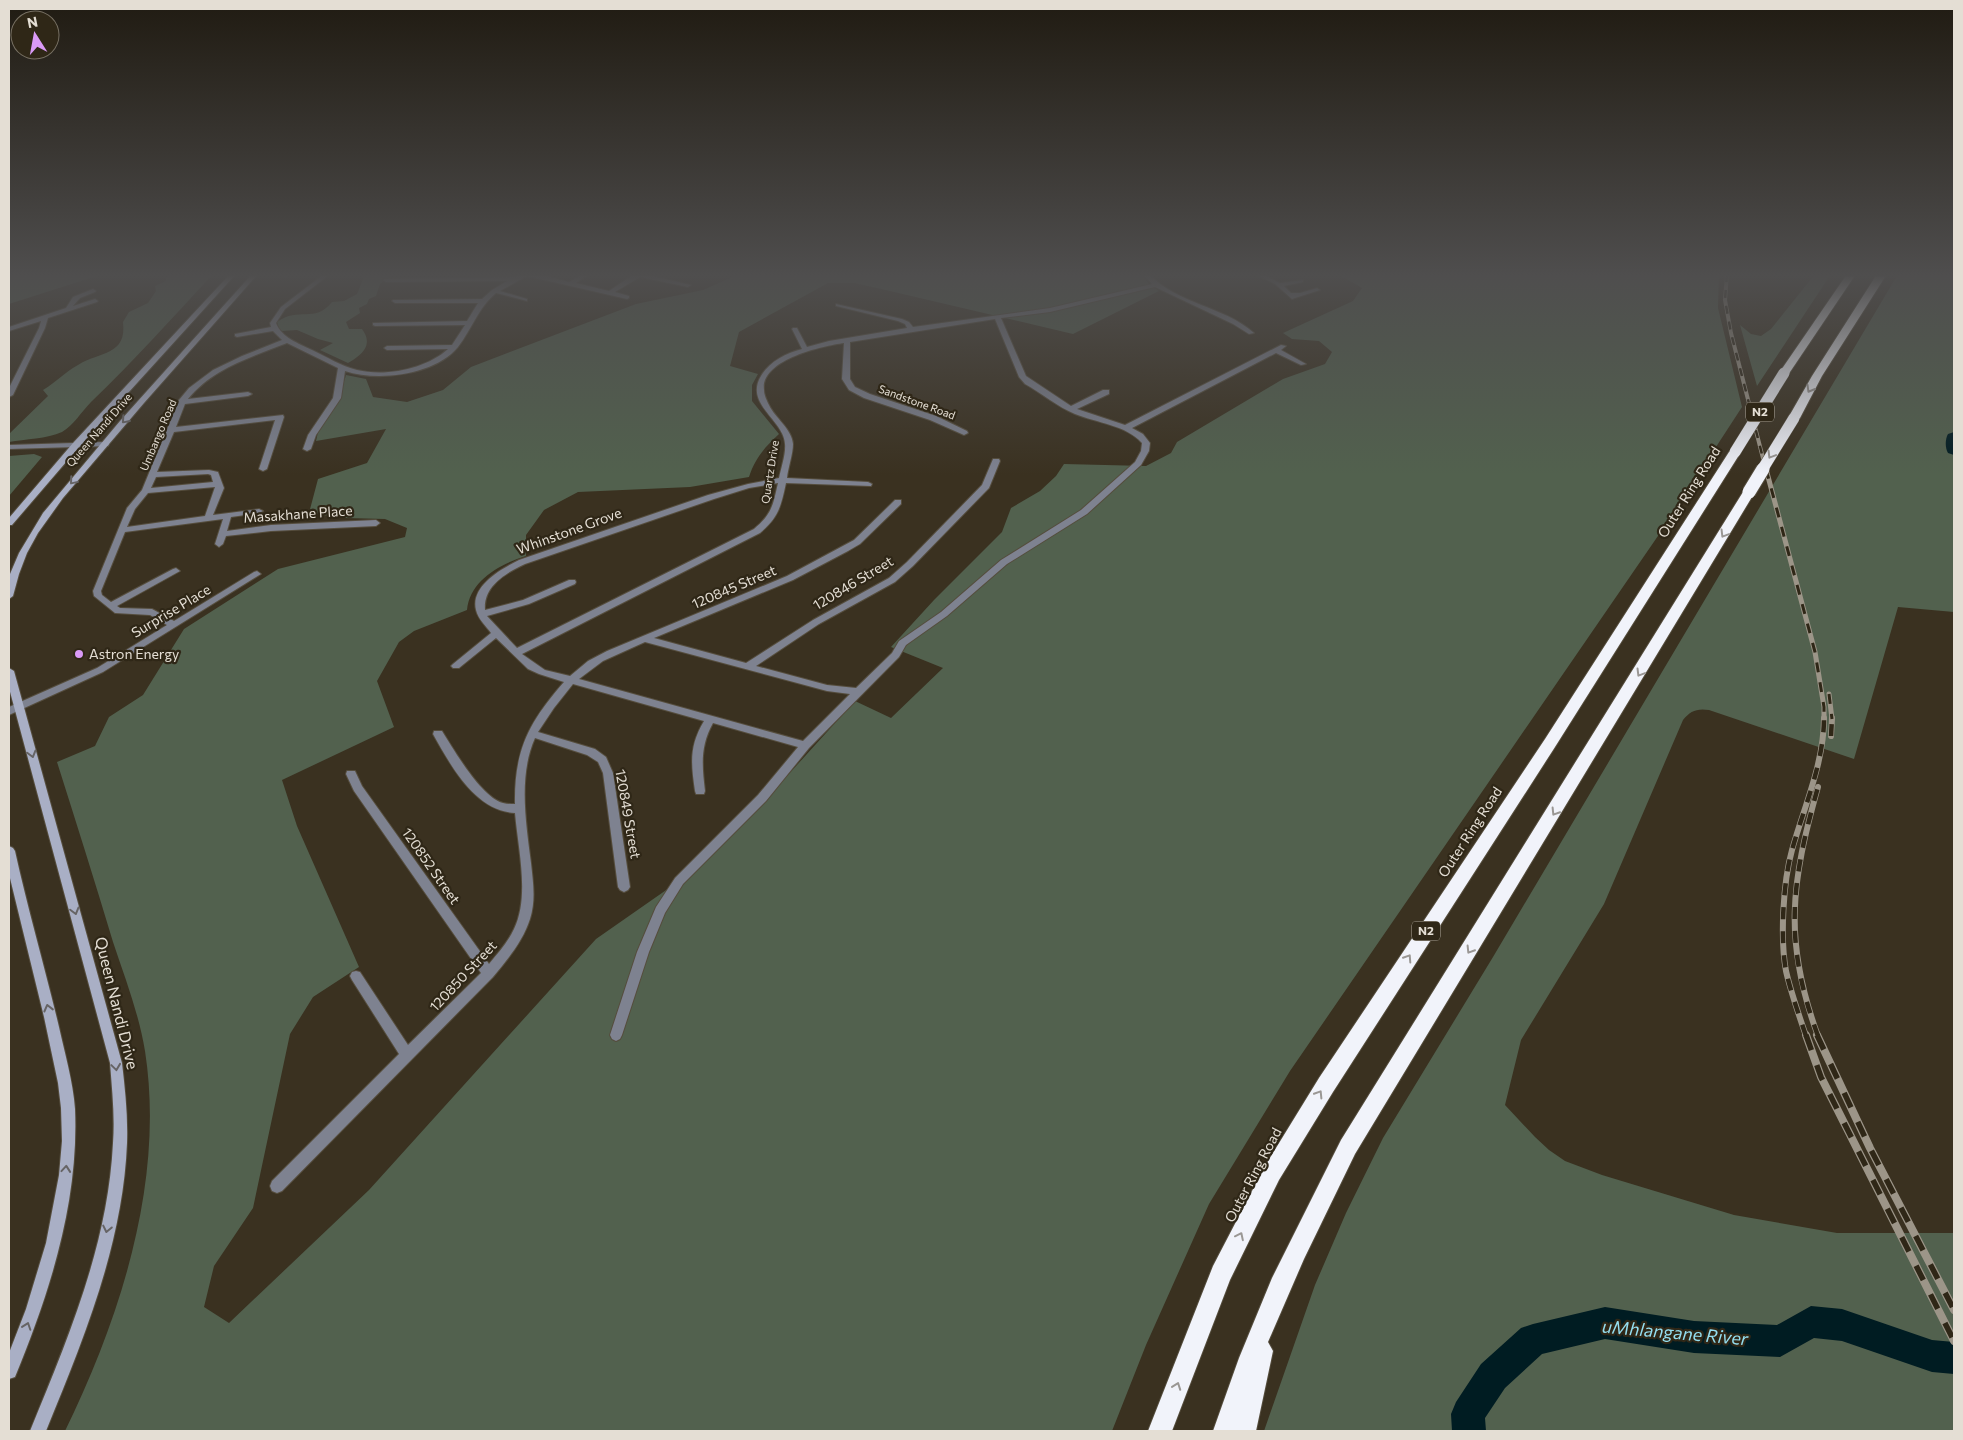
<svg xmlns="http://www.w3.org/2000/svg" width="1963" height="1440" viewBox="0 0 1963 1440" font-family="Commissioner,sans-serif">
<rect width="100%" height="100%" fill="#3a3120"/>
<g fill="#52614e">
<path d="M9,274H103L9,304Z"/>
<path d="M176,274H213C173,317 134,361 91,402C82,411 73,426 62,432C47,439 25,439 9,442V434L48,396L43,390C56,382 65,372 78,365C100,351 127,356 123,322L129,312L148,303L156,291L155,286L166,281V277Z"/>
<path d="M361,274H391L380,284L376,296L369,299L367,304L359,308L360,313L346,322L349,329H362C374,345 362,355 348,363L320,350L333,343L318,339L297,330L282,331L279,329L277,322C299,306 314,324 332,302L344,301L357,294L363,279Z"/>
<path d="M739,274H1142L1149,284L1159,291L1073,334L877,288L854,283H828L739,332L730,366L758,374L752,385V401L779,434C765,447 755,458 749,477L690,487L578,492L544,510L526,535V556C500,564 470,580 467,610L414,631L399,642L377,681L394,727L282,780L297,826L359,967L313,997L290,1034L253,1208L214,1266L204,1307L229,1323L369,1190L596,939L692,872L777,787L855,701L891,718L943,668L891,647L934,600L1002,532L1011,508L1040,491L1056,476L1064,464L1146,466L1171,453L1177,442L1283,379L1325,364L1332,352L1319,341L1292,339L1283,333L1353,301L1362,288L1338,274H1719L1718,308L1742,407L1660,533L1290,1071L1209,1204L1146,1345L1112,1431H65C121,1316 165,1180 145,1051C139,1014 125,978 113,942C95,882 76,822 57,762L95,746L109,717L143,695L184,629L278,569L405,537L407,528L385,519L345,518L309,513L318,479L367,463L386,429L316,441L319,428L339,398L346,375L366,379L373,397L407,402L443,390L471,367L636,304L703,290Z"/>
<path d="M1815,274H1831L1757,386L1740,325L1751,334L1761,336L1771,329Z"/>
<path d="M1898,274H1954V612L1898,607L1854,759L1709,710C1697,708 1690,711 1683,720L1604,904L1521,1040L1505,1105L1535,1137L1549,1150L1565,1161L1602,1175L1734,1215L1837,1233H1954V1431H1264L1315,1285L1346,1213L1383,1138L1493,957Z"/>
<path d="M34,454L42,457L9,496V456Z"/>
</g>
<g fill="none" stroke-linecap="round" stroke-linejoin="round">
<g fill="#001c22" fill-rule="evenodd">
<path d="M1954,432V455L1948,453C1945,448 1945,439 1948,434Z"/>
<path d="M1811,1306L1842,1309L1932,1340L1954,1342V1374L1932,1372L1842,1341L1814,1338L1780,1357L1694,1353L1605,1339L1542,1354L1505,1388L1485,1418L1486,1431H1452L1451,1414L1456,1402L1481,1364L1521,1328L1533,1324L1605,1307L1694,1321L1777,1325Z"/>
</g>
<g stroke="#554d3d" stroke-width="2">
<g id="street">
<path d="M283,274H289L285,277L282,275Z"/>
<path d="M324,274H330L285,309L276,323C282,338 298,343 312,350C327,357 341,366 357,370C386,377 426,369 448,349L387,350L384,348L387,346L452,345L465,325L375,326L373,325V323L467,321L478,303H395L392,301L393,300L482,299L492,290L507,281L386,282L383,280L384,279L514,277C531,269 552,278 569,282L583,274H590L576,283L609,291L634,274H644L691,285L688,287L640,277L615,292L629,296V298L627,299L527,276L500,291L527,299V301L496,293C478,308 472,329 458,347C435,375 378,382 345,371L341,398L316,435L311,449L307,451L303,449L308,435L333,398L338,368L287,343C252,357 213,368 188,399L248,392L252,394L248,396L185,404L176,427L283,415L284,417L267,469L263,471L259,469L275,420L174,432L157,472L209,470L218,472L224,488L213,515L259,509L263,511L259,513L231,517L227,531L271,525L376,520L380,523L376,526L271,531L226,536L223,544L219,547L215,544L223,519L125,532L101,591L102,595L111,602L173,569L176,568L180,571L117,606L120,608L152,609L174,621L254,572L257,571L261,574L103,672L9,715V707L97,668L167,625L150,615L115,613L94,596L93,591L127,508L142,490L179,400L189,388L213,370L242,356L282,340L273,331L237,337L235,336V334L271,327L270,323L281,307ZM208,474L211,475L213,482L151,488L156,477ZM215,487L205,516L127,527L135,509L148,493Z"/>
<path d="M1143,274H1149C1177,304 1224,306 1254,333L1249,334L1233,324L1155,287L1050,312L1001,318L1026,376L1071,406L1103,390H1109V394L1077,409L1125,425L1281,345L1286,346L1281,350L1306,364L1301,365L1276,353L1132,428L1143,434L1150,443L1149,451L1141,465L1087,514L1007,564L947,616L906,645L899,657L809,748L766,801L683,884L665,913L649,952L622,1035L620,1039L616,1041L612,1039L610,1035L637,952L656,907L675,878L758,795L798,747L713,723C700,746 702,766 705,791L704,794H696L695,791C691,763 689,746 704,721L573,684L554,708L538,732L595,749L606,757L613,773L630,887L628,890L624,892L620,890L618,887L603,773L598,762L587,755L535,738C518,776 526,823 531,863C533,882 536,900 530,919C523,941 508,959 493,977L282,1191L277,1193L272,1191L270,1186L272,1181L399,1054L352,980L350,976L352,972L356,971L360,972L408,1045L481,973L354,791L346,774L347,771H355L362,786L489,964C498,953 508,942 514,929C530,896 518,849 515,813C475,811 451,766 433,734L434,731H442C454,750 481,797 503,803C507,804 511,804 515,804C514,750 529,722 564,682L539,674L528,669L496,638L459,668H453L451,666L453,664L491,633C486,626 478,619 476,610C470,586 501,569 519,560L708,495L748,484L779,478C781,468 786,454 785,444C784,420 744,404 761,376C769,362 786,353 802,349L792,329L793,328H797L807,347L829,341L907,328L905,324L898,321L836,306V304L902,319L909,322L913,327L1050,308L1152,284ZM995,319L1019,377L1025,384C1041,393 1058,407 1075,414C1097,423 1126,425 1142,443L1141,451L1135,462L1081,510L1001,560L941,612L899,641L892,653L856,688L827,685L756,666L819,624L895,582L913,566L989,488L1000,461L999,459H993L982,485L907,562L889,578L813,620L746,663L654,638L793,580L848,551L860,544L901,504V500H895L854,540L787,576L607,651L588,661L570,676L545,670L522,654L760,533C779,517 781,506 786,483L871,486L872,484L868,482L787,478C788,468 793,454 793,444C792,429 775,418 769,405C767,401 764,395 764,390C760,360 822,346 844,343L842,379L849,390L864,398L930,420L964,435L968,433L967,431L936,416L870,394L855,387L850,379V342ZM778,483C773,505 772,514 754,529L517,648L487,616L529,604L575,584L576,582L575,580H569L523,600L485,610C483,586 506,573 525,564L714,499L749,488ZM645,642L827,691L850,694L803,741L579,679L603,661Z"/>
<path d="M1255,274H1262L1280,283L1303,280V282L1284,286L1291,293H1300L1317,288L1320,290L1292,299L1275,284Z"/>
<path d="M93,289L96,291L95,292L80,298L73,306L95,299L98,301L97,302L48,318L45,328L13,395L9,397V388L39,328L41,321L9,331V327L66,308L73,297Z"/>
<path d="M105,442L109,444L108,446L9,449V445Z"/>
</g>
</g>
<g stroke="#554d3d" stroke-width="2">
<g id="secondary">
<path d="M230,274H236L79,447L12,525H9V518L73,443Z"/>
<path d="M252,274H258L144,403L63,498L38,533L27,553L19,574L13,596L9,599L10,574L19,553L43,513L120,421Z"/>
<path d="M9,668L14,671L122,1063C125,1089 128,1116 127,1143C123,1244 84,1338 46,1431H30C68,1338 108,1245 113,1143C115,1116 112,1090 110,1063L9,688Z"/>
<path d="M9,846L13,848L15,851C28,910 45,968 59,1027C65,1054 73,1082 75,1109C79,1202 50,1292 15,1377L9,1379V1353L26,1309L46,1243L59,1175L62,1141L61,1108L58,1083L44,1017L9,874Z"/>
</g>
</g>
<g stroke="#554d3d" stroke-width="2">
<g id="highway">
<path d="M1847,274H1856L1788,375H1780L1779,373Z"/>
<path d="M1877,274H1887L1822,376L1800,418L1794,421L1790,420L1788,418L1812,376Z"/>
<path d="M1735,449L1741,452L1555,747L1333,1092L1279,1180L1230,1280L1172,1431H1148L1213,1266L1265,1166L1319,1078L1545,739L1729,452Z"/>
<path d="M1749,488L1755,492L1355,1154L1304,1259L1268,1342L1273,1351L1256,1431H1213L1239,1358L1272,1278L1341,1140L1743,492Z"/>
</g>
</g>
<use href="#street" fill="#7e8290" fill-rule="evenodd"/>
<use href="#secondary" fill="#a9afc5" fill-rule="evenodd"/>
<use href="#highway" fill="#f1f3fa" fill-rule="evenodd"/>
<g stroke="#9c9588" stroke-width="4">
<path id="rail-far3" d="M1727,274L1725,300L1731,333L1766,470"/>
</g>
<g stroke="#9c9588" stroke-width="5">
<g id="rail-far2">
<path d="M1766,469L1815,652L1824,707V719"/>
<path d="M1829,694L1832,719"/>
</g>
</g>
<g stroke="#9c9588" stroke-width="6">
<g id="rail-far1">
<path d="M1831,736L1832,718"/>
<path d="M1806,1036C1799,1015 1791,993 1786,971C1780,939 1783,882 1792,850C1804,807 1824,763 1824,718"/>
<path d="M1818,1036C1783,941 1791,883 1818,787"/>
</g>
</g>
<g stroke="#9c9588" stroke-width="8">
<g id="rail">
<path d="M1806,1035L1821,1077L1954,1341"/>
<path d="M1817,1035L1870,1148L1954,1310"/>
</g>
</g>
<use href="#rail-far3" stroke="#2f2717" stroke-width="2.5" stroke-dasharray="8" stroke-linecap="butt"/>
<use href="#rail-far2" stroke="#2f2717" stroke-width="3" stroke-dasharray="10" stroke-linecap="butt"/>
<use href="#rail-far1" stroke="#2f2717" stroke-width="4.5" stroke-dasharray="12" stroke-linecap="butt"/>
<use href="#rail" stroke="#2f2717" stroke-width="5.5" stroke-dasharray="16" stroke-linecap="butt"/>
<g stroke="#554d3d" stroke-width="12" stroke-linecap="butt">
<g id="highway-bridge-far1">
<path d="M1735,452L1784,373"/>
<path d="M1762,470L1794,418"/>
</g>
</g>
<g stroke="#554d3d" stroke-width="15" stroke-linecap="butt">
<path id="highway-bridge" d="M1749,492L1763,469"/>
</g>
<use href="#highway-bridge-far1" stroke="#f1f3fa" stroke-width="11"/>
<use href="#highway-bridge" stroke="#f1f3fa" stroke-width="13"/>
</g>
<defs><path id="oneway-chevron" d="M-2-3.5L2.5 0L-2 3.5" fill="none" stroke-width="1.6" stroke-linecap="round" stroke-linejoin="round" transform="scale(1.25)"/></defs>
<g stroke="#9a9794">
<use href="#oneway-chevron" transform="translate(1810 389) rotate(120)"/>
<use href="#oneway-chevron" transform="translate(1771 455) rotate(121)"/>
<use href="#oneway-chevron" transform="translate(1724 534) rotate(121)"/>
<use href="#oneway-chevron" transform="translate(1640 673) rotate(121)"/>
<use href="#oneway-chevron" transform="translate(1555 812) rotate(122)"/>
<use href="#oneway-chevron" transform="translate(1470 950) rotate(122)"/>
<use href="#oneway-chevron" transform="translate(1408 958) rotate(-57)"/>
<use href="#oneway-chevron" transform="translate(1319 1094) rotate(-58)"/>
<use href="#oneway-chevron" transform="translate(1240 1236) rotate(-64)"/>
<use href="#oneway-chevron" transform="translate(1177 1386) rotate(-70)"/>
</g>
<g stroke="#666465">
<use href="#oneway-chevron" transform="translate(125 420) rotate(131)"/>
<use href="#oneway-chevron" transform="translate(73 481) rotate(130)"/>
<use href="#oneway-chevron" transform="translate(32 754) rotate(75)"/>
<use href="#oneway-chevron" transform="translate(75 911) rotate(75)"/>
<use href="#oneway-chevron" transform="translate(48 1008) rotate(-104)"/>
<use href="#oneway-chevron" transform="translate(116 1067) rotate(82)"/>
<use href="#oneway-chevron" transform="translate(66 1169) rotate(-85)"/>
<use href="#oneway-chevron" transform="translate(107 1229) rotate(102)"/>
<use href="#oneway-chevron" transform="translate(27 1326) rotate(-71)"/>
</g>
<linearGradient id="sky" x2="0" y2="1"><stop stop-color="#201b12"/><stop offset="0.58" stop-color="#4f4e4e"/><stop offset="1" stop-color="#4f4e4e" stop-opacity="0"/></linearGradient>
<rect width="1963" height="475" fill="url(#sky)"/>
<circle fill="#da9af6" stroke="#2f2717" stroke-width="2" cx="79" cy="654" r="5"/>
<g text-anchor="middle" stroke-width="4.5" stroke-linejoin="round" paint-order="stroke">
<g font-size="11" fill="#e4ded4" stroke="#2f2717">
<text transform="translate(917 402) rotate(20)" y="4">Sandstone Road</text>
<text transform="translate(99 430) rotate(-49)" y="4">Queen Nandi Drive</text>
<text transform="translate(158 435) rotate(-67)" y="4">Umbango Road</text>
<text transform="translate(770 472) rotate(-81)" y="4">Quartz Drive</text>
</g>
<g fill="#2f2717" stroke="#aea79b" stroke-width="1">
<rect x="1746" y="402.5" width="28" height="19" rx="4"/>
<rect x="1412" y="921.5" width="28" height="19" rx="4"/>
</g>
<g font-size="12" font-weight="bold" fill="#e4ded4">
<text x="1760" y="416">N2</text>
<text x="1426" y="935">N2</text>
</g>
<g font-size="14" fill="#e4ded4" stroke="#2f2717">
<text transform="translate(1689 492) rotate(-58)" y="5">Outer Ring Road</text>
<text transform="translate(298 514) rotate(-4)" y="5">Masakhane Place</text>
<text transform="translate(569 531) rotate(-20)" y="5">Whinstone Grove</text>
<text transform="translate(853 583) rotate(-31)" y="5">120846 Street</text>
<text transform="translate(734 587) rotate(-23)" y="5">120845 Street</text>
<text transform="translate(171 611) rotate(-31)" y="5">Surprise Place</text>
<text transform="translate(628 814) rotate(80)" y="5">120849 Street</text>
<text transform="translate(1470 832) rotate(-57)" y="5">Outer Ring Road</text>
<text transform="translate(431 866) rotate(55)" y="5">120852 Street</text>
<text transform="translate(463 976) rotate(-47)" y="5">120850 Street</text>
<text transform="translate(1253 1175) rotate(-62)" y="5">Outer Ring Road</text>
</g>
<g font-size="14" fill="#e4ded4" stroke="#2f2717" text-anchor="start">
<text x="89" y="659">Astron Energy</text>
</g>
<g font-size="16" fill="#e4ded4" stroke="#2f2717">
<text transform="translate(117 1003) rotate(76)" y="6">Queen Nandi Drive</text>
</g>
<g font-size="18" font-style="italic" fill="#94def0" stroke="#2f2717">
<text transform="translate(1675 1333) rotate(5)" y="6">uMhlangane River</text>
</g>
</g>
<rect width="1963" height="1440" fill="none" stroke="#e4ded4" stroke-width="20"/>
<g transform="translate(35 35) rotate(349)"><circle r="24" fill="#2f2717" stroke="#777063"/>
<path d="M0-4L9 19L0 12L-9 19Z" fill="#da9af6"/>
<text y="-8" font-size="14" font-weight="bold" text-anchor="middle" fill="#e4ded4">N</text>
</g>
</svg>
